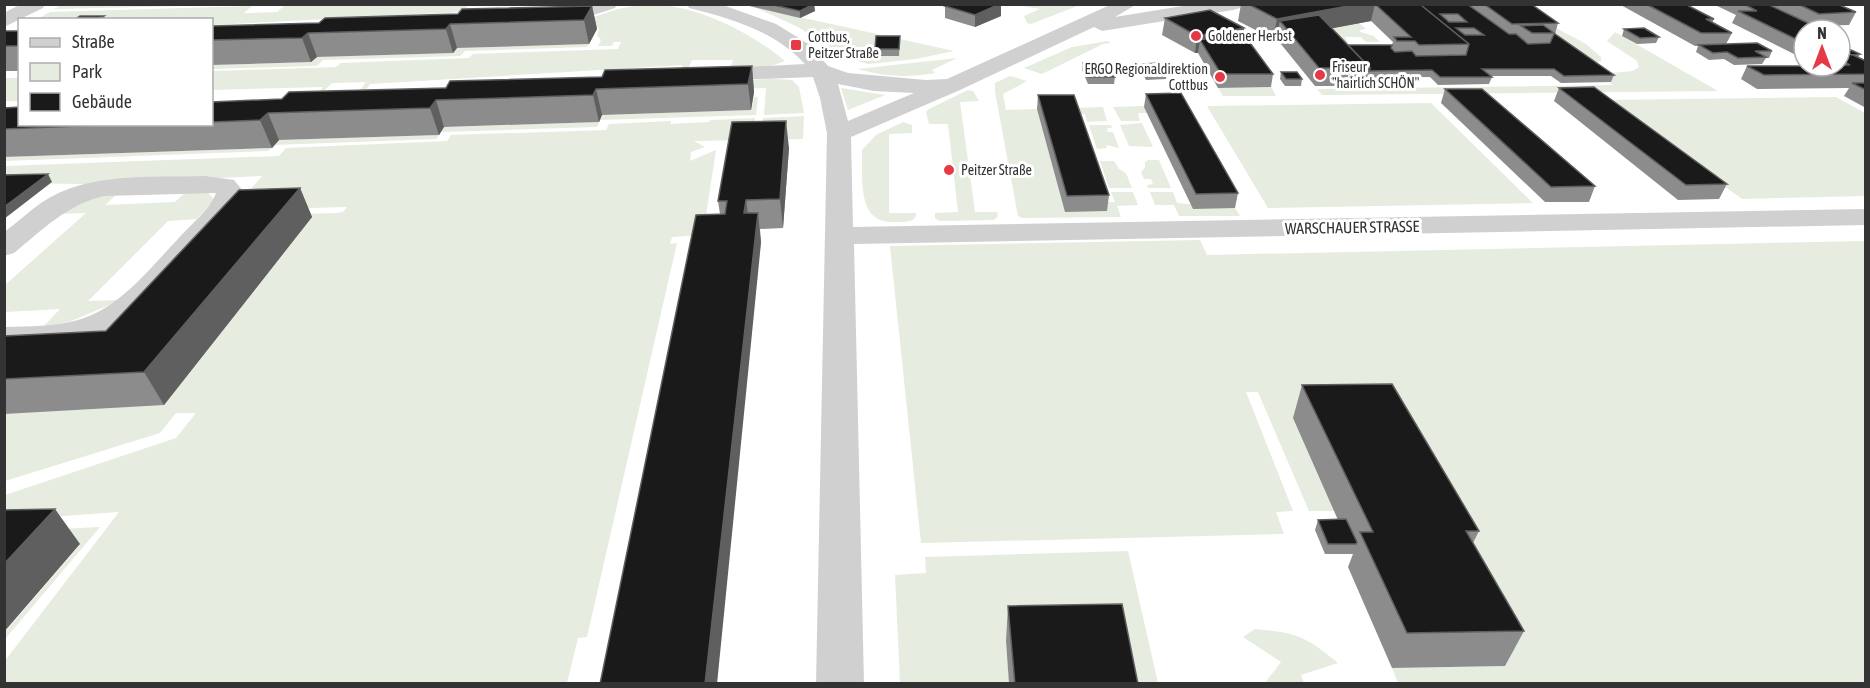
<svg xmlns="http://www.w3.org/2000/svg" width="1870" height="688" viewBox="0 0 1870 688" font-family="'Asap Condensed',sans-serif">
<rect width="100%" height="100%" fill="#fff"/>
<g fill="#e6ecdf">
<path d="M63,4L229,5L54,9Z"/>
<path d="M645,4C695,4 747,30 785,61L768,67H731L733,60H692L688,69L682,70V65L370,84L364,93H358L366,82L332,83L323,92H319L323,87L212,90V71L336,67L341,63L469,58L473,54L618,49L621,42H614L612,46H598L601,40L597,35L599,29L591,18L618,9Z"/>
<path d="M285,5H468L462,12L212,25V20H36L50,12L252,6L244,13L277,12Z"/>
<path d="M1016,5H1080L1031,24L1027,23L1024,16L1040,9Z"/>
<path d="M1513,5L1586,44L1601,57V61L1594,63Z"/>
<path d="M754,7L954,51L916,59L868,64L850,59L796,26Z"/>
<path d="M1358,22L1366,29L1360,30V32L1374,36L1380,42H1366L1361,37H1345L1348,43H1325L1316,31Z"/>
<path d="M1615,32L1718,91L1322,95L1317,89L1613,85L1600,74L1633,71L1639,67L1637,61L1607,41Z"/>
<path d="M1108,41L1110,43L1103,44L1042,74L1024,68L1072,47Z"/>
<path d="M589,44L587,47L465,51L460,56L323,60L317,66L212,69V65L311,62L317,57L452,53L457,48Z"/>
<path d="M957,58L932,70L935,73C908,78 884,77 858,69Z"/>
<path d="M1010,76L1027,81L1003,94L1006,110L1037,109L1105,202H1115L1111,192H1133L1138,205L1117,206L1121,217L1022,218L1018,216L995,92V83Z"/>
<rect x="5" y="78" width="14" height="23"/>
<path d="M774,79L792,80L799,87L804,113L764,115L766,88L739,89L741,80Z"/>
<path d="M1271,87L1276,96H1223L1218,88Z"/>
<path d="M841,88L885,95L848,110Z"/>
<path d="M968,90L973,91L979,101L960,102L975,212H997L998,216L994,220L939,221L935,218V213L958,212L948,124H929L926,112L929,109Z"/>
<path d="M754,97H758L756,115L600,120L602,115L751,110Z"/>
<path d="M1836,97L1865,113V196L1742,199L1607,100Z"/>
<path d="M1431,103L1533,203L1268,208L1207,106Z"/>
<path d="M1144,106L1147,113H1138L1140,121H1121L1113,107Z"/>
<path d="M1103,107L1107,121L1087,122L1085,114H1075L1072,108Z"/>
<path d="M804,116L803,139L762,140L763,118Z"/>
<path d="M755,118L754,140L694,141L705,147L691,152L690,161L716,150L703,235L672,237L670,244L677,243L587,637L578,638L567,683L5,684L4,662L119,512L5,520V495L176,438L196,413H176L160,433L5,481V414L239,216L337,213L343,212L347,207L233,210L262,176L85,184L5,183V166L279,156L286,148L447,141L451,135L606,130L609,124L671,121V124L709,122L711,120Z"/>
<path d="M599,122L597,127L441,132L444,127Z"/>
<path d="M903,122L912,125V133L889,134V213H916L915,218C909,223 901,222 893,222C856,223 863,176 862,150L876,135Z"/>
<path d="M1142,123L1153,147L1129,146L1120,125Z"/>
<path d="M1089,125H1111L1112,128H1107L1108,132H1113L1119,148L1106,145L1107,148L1097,149Z"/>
<path d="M439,135L436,139L274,145L279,140Z"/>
<path d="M272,148L268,151L5,161L4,157Z"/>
<path d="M1148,160H1159L1171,188H1148L1147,185L1153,184L1151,179H1144L1141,172L1145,168V162Z"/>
<path d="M1100,161H1114L1119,169L1126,173L1132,188H1109Z"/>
<path d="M189,189C199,190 209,190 214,200L197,219L168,221L88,301L121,300L69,322L42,328L60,309L5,312L4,286L86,213L58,214L85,199L118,193L105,205L175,202Z"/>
<path d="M1150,192H1173L1177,203L1235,208L1240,216H1179L1174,205H1155Z"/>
<path d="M1200,240L1207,255L1865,241V683H1398L1392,668L1504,666L1335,511H1309L1258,392H1246L1293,511L1276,512L1284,534L921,543L890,246Z"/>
<path d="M100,527L5,639V632L80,545L4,532Z"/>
<path d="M1128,551L1158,683H1124L1006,641L1009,683H900L895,575L926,573L925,557Z"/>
<path d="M1255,629C1297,633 1305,636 1338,663L1301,675L1304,683H1265L1281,662L1243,637Z"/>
</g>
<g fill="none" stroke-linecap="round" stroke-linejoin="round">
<g fill="#d0d0d0" fill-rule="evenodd">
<path d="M21,4H45L43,8L4,27V13Z"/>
<path d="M589,4H617L615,8C593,15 565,26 542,20L540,16L542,12Z"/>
<path d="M687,4H720L776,24L810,45L828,66L848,73L926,80L947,79L1112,4H1137L1115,17L1195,4H1242L1240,8L1233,10L1102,31L1094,27L960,90L851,137L853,227L1866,209V225L854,244L864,684H816L827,133L820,98L813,77L707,81L699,80L696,75L699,70L707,69L805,64C775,31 732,19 689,8ZM838,84L874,91L914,93L848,121Z"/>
<path d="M205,176L234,180L243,191L240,200C217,235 149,313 113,330C80,345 40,346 4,347V327C29,326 55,327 78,320C119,309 150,268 178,239C190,225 210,210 216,193L104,196C68,204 42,230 14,253L4,256V232C17,223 28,212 41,203C88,171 151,178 205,176Z"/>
</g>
</g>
<g fill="#8c8c8c" fill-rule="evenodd">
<path d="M93,4H138L94,6Z"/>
<path d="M741,4H814L815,11L800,18Z"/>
<path d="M1241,4H1531L1558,23L1555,34L1614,75L1611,82L1561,83L1551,76H1490L1492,77L1489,84L1438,85L1430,77L1367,78L1365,86H1315L1276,38L1273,39L1238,21ZM1371,21L1393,42L1392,45H1348L1332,28Z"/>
<path d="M1619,4H1685L1714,19L1712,23L1732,33L1726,44L1772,51L1769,58H1766L1762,64L1734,65L1724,59L1709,60L1696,52L1698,46H1695Z"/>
<path d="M1713,4H1837L1856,12L1849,25L1814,26L1804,30V59L1732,23L1736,15Z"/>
<path d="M592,6L597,29L589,44L457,48L453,53L317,57L311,62L212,65V26L319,23Z"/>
<path d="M945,6L1001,16L975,27L945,18Z"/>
<path d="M1165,18L1244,28L1243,34L1273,74L1271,87L1218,88L1198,53H1195L1162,35Z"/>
<path d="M1624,29L1659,37L1656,43L1637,44L1622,36Z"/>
<rect x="4" y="31" width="16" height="40"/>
<path d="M900,36L899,56H875V49Z"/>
<path d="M1840,49L1860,54L1858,58L1866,61V108L1844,96L1849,88L1757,89L1741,79L1747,66H1840Z"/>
<path d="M1083,63L1115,77L1114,84H1088L1082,70Z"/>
<path d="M1142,64L1167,72L1166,79L1146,80L1141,70Z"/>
<path d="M752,66L754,92L751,110L602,115L599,122L444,127L439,135L279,140L272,148L4,157V108L20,124H212V102L282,99Z"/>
<path d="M1281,72L1302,79L1301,86H1285L1280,79Z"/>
<path d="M1559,88L1727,184L1719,199L1678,200L1554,101Z"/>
<path d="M1445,89L1595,186L1589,202H1545L1441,103Z"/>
<path d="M1146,94L1238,193L1235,208L1193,209L1144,107Z"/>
<path d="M1038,95L1109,195L1107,211L1065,212L1037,109Z"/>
<path d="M789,148L783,228L760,229L761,243L720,214L718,201Z"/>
<path d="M300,188L312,217L164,405L4,414V336L106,331Z"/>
<path d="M1302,385L1479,531L1473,543L1524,631L1505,666L1392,668L1348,567L1353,554H1325L1315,530L1318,520H1338L1293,418Z"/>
<path d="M1008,606L1138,684H1009L1006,641Z"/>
</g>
<g fill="#5f5f5f">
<path d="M814,4L815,11L800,18V11Z"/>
<path d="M1000,4H1001V16L975,27V15Z"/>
<path d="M1359,4H1375L1371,21L1292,36L1280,21L1276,38L1273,39L1277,19Z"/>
<path d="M592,6L597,29L589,44L584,20Z"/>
<path d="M104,16L105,20H97Z"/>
<path d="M450,24L457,48L453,53L446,29Z"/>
<path d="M1244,28L1241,45L1200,40L1198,53H1195L1197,36Z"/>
<path d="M308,33L317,57L311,62L302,38Z"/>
<path d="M752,66L754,92L751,110L748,84Z"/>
<path d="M596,89L602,115L599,122L593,95Z"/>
<path d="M436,100L444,127L439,135L430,108Z"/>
<path d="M268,113L279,140L272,148L260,120Z"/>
<path d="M786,121L789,148L783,228L780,199Z"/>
<path d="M48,174L52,182L4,219V207Z"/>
<path d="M300,188L312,217L164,405L144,372Z"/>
<path d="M746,200L750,230L744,213Z"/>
<path d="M758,213L761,243L717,684H705Z"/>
<path d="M55,509L80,544L4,632V564Z"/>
</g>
<g fill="#1a1a1a" stroke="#5f5f5f" stroke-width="1.5" fill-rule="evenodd">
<path d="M769,4H814L800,11Z"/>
<path d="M949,4H1000L975,15L945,6Z"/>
<path d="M1248,4H1359L1277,19Z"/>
<path d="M1375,4H1420L1469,44L1419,45L1415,41H1397L1394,37H1411Z"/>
<path d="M1426,4H1467L1509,34H1516L1528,44L1550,43L1554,34H1555L1614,75L1564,76L1554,69H1482L1492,77H1440L1432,70L1369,71L1370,68L1348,45H1392L1391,48L1395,52L1412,51L1416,56L1466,55L1469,44L1421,5ZM1440,14H1458L1467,22H1449ZM1456,28H1474L1484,35H1465Z"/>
<path d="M1484,4H1531L1558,23L1512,24Z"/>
<path d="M1646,4H1685L1714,19H1706L1732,33H1701Z"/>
<path d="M1744,4H1767L1823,30H1804V43L1738,11H1757Z"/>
<path d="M1798,4H1837L1856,12L1819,14Z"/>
<path d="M592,6L584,20L450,24L446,29L308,33L302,38L212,40V26L319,23L325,18L458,14L462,9Z"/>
<path d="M1210,10L1244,28L1197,36L1165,18Z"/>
<path d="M1319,15L1370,68H1319L1280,21Z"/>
<path d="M80,16H104L97,20H74Z"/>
<path d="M1543,25L1554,33H1532L1521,26Z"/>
<path d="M1644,28L1659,37L1640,38L1624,29Z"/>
<rect x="4" y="31" width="16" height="15"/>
<path d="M1242,32L1273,74H1221L1200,40Z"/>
<path d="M876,36H900L899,49H875Z"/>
<path d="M1757,43L1772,51H1755L1766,57L1738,58L1727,52L1713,53L1699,45Z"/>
<path d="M1840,49L1866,61V74L1764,75L1747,66H1840V65H1850L1840,60Z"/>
<path d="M1851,50L1860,54L1852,55L1843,51Z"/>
<path d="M1108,62L1115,77H1088L1083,63Z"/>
<path d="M1162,63L1167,72H1147L1142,64Z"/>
<path d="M752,66L748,84L596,89L593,95L436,100L430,108L268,113L260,120L212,122V102L282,99L289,92L446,88L450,81L602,77L605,70Z"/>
<path d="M1281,72H1297L1302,79H1286Z"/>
<path d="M1852,83H1866V90Z"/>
<path d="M1594,87L1727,184L1686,185L1559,88Z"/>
<path d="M1445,89H1482L1595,186L1551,187Z"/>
<path d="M1181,93L1238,193L1196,194L1146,94Z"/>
<path d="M1038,95H1074L1109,195L1067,196Z"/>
<path d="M20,107V124H131L4,129V108Z"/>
<path d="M786,121L780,199L746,200L744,213H758L705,684H600L696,215L725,214L727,201H718L732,122Z"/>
<path d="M48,174L4,207V175Z"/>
<path d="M300,188L144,372L4,379V336L106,331L239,190Z"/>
<path d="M1392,384L1479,531H1466L1524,631L1407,633L1360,532H1373L1302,385Z"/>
<path d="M55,509L4,564V510Z"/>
<path d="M1346,519L1357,542L1356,544H1328L1318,520Z"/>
<path d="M1122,604L1138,684H1015L1008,606Z"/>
</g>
<g fill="#e63946" stroke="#fff" stroke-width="2">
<circle cx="1196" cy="36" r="6"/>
<rect x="790" y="39" width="12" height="12" rx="3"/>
<circle cx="1320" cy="75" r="6"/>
<circle cx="1220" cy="77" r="6"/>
<circle cx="949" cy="170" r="6"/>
</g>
<g text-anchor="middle" stroke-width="6" stroke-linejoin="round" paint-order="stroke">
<g font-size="14" fill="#333" stroke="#fff" text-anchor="start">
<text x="1208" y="41">Goldener Herbst</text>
<text x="808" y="42">Cottbus,<tspan x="808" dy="16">Peitzer Straße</tspan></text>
<text x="1332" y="72">Friseur<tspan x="1332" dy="16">"hairlich SCHÖN"</tspan></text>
<text x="1208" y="74" text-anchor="end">ERGO Regionaldirektion<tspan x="1208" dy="16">Cottbus</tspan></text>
<text x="961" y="175">Peitzer Straße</text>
</g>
<g font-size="16" fill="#333" stroke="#fff">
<text transform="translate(1352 227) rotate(-1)" y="6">WARSCHAUER STRASSE</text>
</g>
</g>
<rect width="1870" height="688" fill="none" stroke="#333333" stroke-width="12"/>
<rect x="18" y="18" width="195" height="108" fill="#ffffff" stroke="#adadad" stroke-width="1.5"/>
<rect x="30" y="38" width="30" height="9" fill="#d0d0d0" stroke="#adadad" stroke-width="1.5"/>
<text x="72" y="48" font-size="18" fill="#333333">Straße</text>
<rect x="30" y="63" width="30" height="18" fill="#e6ecdf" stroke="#adadad" stroke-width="1.5"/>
<text x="72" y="78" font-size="18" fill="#333333">Park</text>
<rect x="30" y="93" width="30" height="18" fill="#1a1a1a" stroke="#adadad" stroke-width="1.5"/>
<text x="72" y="108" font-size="18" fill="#333333">Gebäude</text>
<g transform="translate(1822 48)"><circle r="28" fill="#ffffff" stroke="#adadad" stroke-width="1.5"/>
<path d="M0-4.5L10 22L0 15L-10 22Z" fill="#e63946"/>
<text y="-9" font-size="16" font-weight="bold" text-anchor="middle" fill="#333333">N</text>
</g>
</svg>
